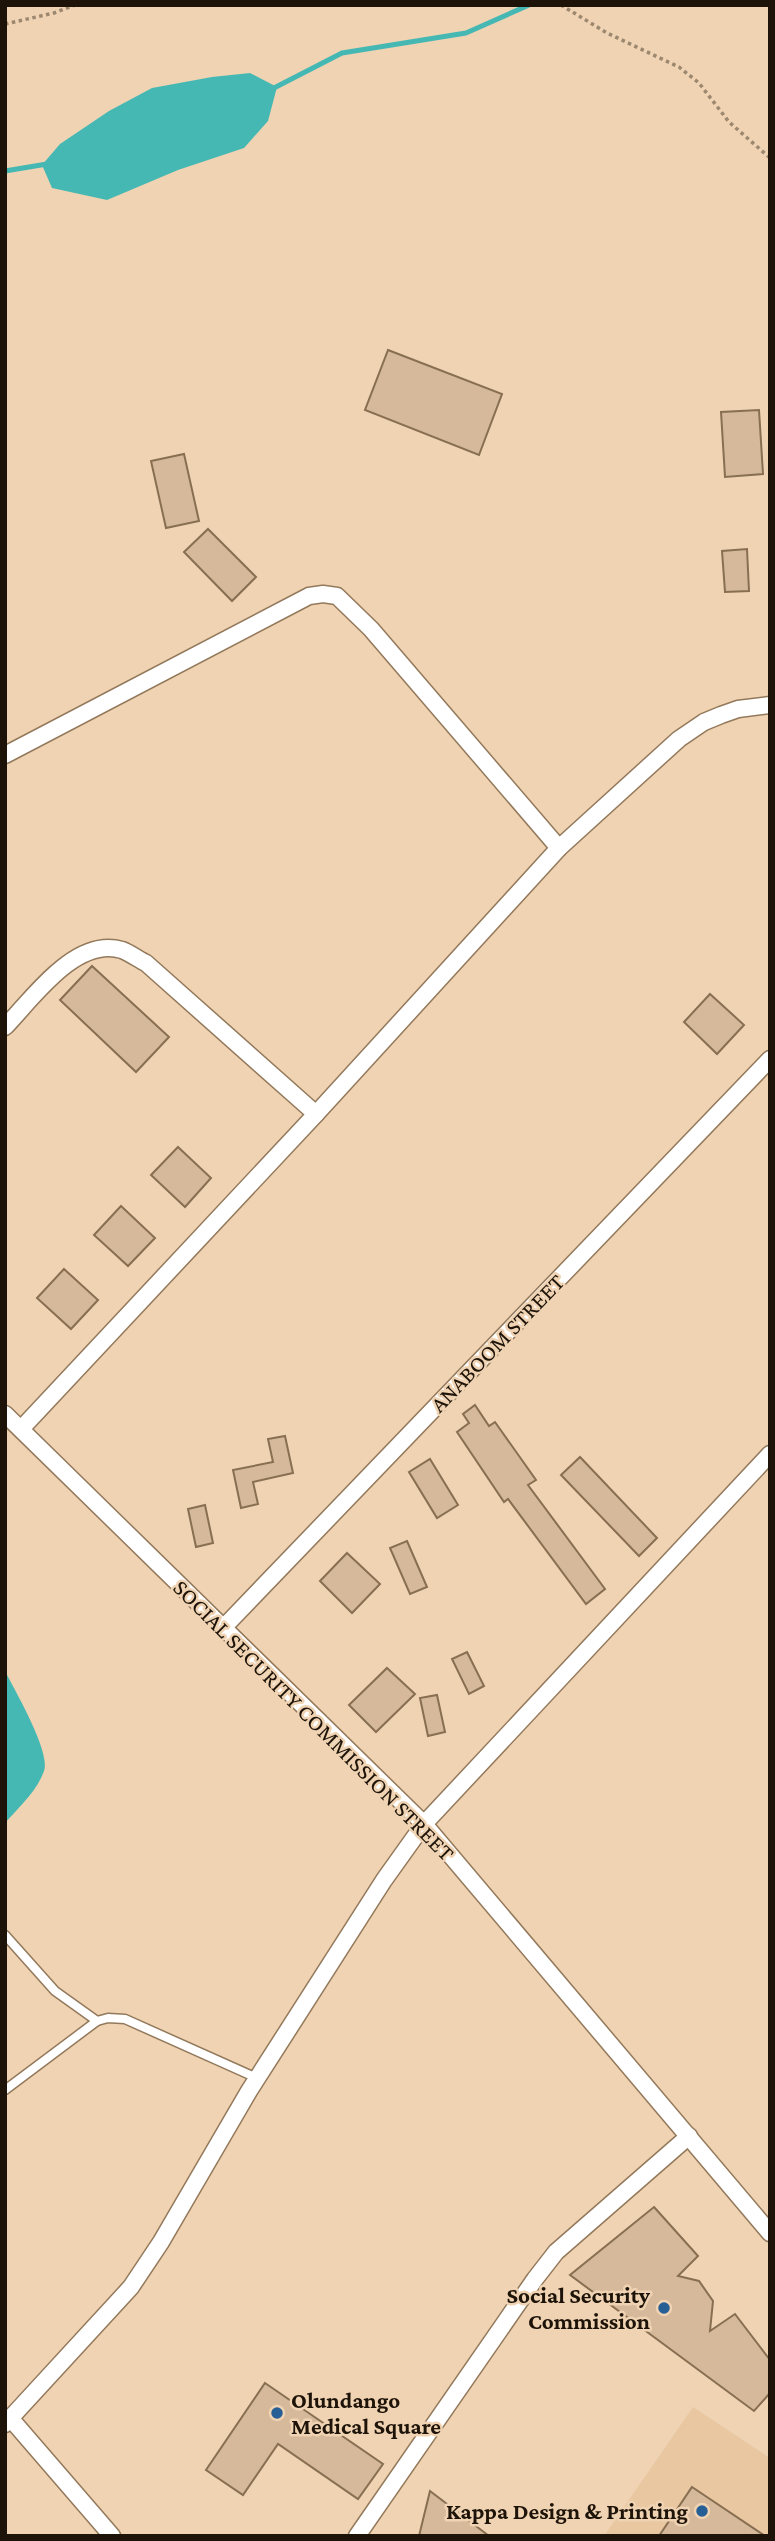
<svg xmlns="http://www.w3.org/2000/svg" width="775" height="2541" viewBox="0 0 775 2541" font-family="'Crimson Pro',serif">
<rect width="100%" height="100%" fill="#efd3b3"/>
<path fill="#e8c7a1" d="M693,2407L770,2458V2536H604Z"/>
<g fill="#46b8b3">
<path d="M250,73L277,87L268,121L244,148L178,170L107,200L52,188L42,165L60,144L109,111L152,88L212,77Z"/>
<path d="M5,1671C15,1691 51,1752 44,1771C37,1791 19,1807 5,1823Z"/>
</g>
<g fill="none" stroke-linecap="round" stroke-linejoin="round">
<g stroke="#46b8b3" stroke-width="5">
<path d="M272,89L342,53L466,33L529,5"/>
<path d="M5,171L47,164"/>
</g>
</g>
<g fill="#d5b99a" stroke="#886f52" stroke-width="2">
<path d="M388,350L502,394L479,455L365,410Z"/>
<path d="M759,410L763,474L725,477L721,412Z"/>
<path d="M184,454L199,521L166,528L151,461Z"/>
<path d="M208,529L256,577L232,601L184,552Z"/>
<path d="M747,549L749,591L725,592L722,551Z"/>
<path d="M92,966L169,1037L136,1072L60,1000Z"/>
<path d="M710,994L744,1025L717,1054L684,1022Z"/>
<path d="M178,1147L211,1178L185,1207L151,1175Z"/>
<path d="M121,1206L155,1238L128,1266L94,1235Z"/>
<path d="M64,1269L98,1300L71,1329L37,1298Z"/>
<path d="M475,1405L489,1426L495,1422L536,1480L528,1485L605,1589L586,1604L508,1499L504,1502L457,1432L469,1423L463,1414Z"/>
<path d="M285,1436L293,1473L253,1482L258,1504L241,1508L233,1470L273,1462L268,1439Z"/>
<path d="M580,1457L657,1538L639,1556L561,1475Z"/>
<path d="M430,1459L458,1505L437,1518L409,1472Z"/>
<path d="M205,1505L213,1543L196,1547L188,1509Z"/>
<path d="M407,1541L427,1587L410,1594L390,1548Z"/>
<path d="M347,1553L380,1584L352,1613L320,1581Z"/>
<path d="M467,1652L484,1686L469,1694L452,1659Z"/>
<path d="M387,1668L415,1694L376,1732L349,1705Z"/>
<path d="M437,1695L445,1732L428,1736L420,1698Z"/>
<path d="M654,2207L698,2256L678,2276L699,2281L713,2301L710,2331L735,2314L770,2360V2393L754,2411L570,2275Z"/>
<path d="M265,2383L383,2464L358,2499L278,2444L243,2495L206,2470Z"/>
<path d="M692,2487L765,2536H659Z"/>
<path d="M430,2491L489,2536H419Z"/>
</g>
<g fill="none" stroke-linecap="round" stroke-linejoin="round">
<g stroke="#93795b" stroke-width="11">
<g id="service">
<path d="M5,1935L55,1991L97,2021"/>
<path d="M5,2090L97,2021L108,2018L125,2019L257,2078"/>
</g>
</g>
<g stroke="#93795b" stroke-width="19">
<g id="minor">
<path d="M5,755L309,596L323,594L337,596L371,629L559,848"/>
<path d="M5,1027C33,998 76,936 122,950C130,953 138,959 146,963L316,1114"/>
<path d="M5,1414L424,1824L770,2233"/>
<path d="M21,1429L316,1114L559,848L679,739L704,722L721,715L738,709L770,705"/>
<path d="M224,1627L770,1059"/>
<path d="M11,2419L112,2536"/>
<path d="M5,2424L131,2287L161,2242L249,2091L384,1880L424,1824L770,1454"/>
<path d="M357,2536L535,2279L556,2252L689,2136"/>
</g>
</g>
<g stroke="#9c876f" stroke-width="3.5" stroke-dasharray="3.5 3.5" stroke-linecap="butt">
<path d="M561,5L607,33L679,67L699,83L729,122L770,158"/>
<path d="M5,24L54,13L75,5"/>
</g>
<use href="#service" stroke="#fff" stroke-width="8"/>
<use href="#minor" stroke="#fff" stroke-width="16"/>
</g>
<g fill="#265e96" stroke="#efd3b3" stroke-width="2.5">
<circle cx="664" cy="2308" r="7"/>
<circle cx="277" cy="2413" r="7"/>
<circle cx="702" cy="2511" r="7"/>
</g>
<g text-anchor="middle" stroke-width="5" stroke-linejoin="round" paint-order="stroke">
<g font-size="23" fill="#1d1308" stroke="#efd3b3">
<text transform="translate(497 1343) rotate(-46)" y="8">ANABOOM STREET</text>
<text transform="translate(314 1720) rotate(45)" y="8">SOCIAL SECURITY COMMISSION STREET</text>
</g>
<g font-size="23" font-weight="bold" fill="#1d1308" stroke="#efd3b3" text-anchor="end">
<text x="650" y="2303">Social Security<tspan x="650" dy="26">Commission</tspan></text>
<text x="291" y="2408" text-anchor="start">Olundango<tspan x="291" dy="26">Medical Square</tspan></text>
<text x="688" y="2519">Kappa Design &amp; Printing</text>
</g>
</g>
<rect width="775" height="2541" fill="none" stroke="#1d1308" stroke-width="14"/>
</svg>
